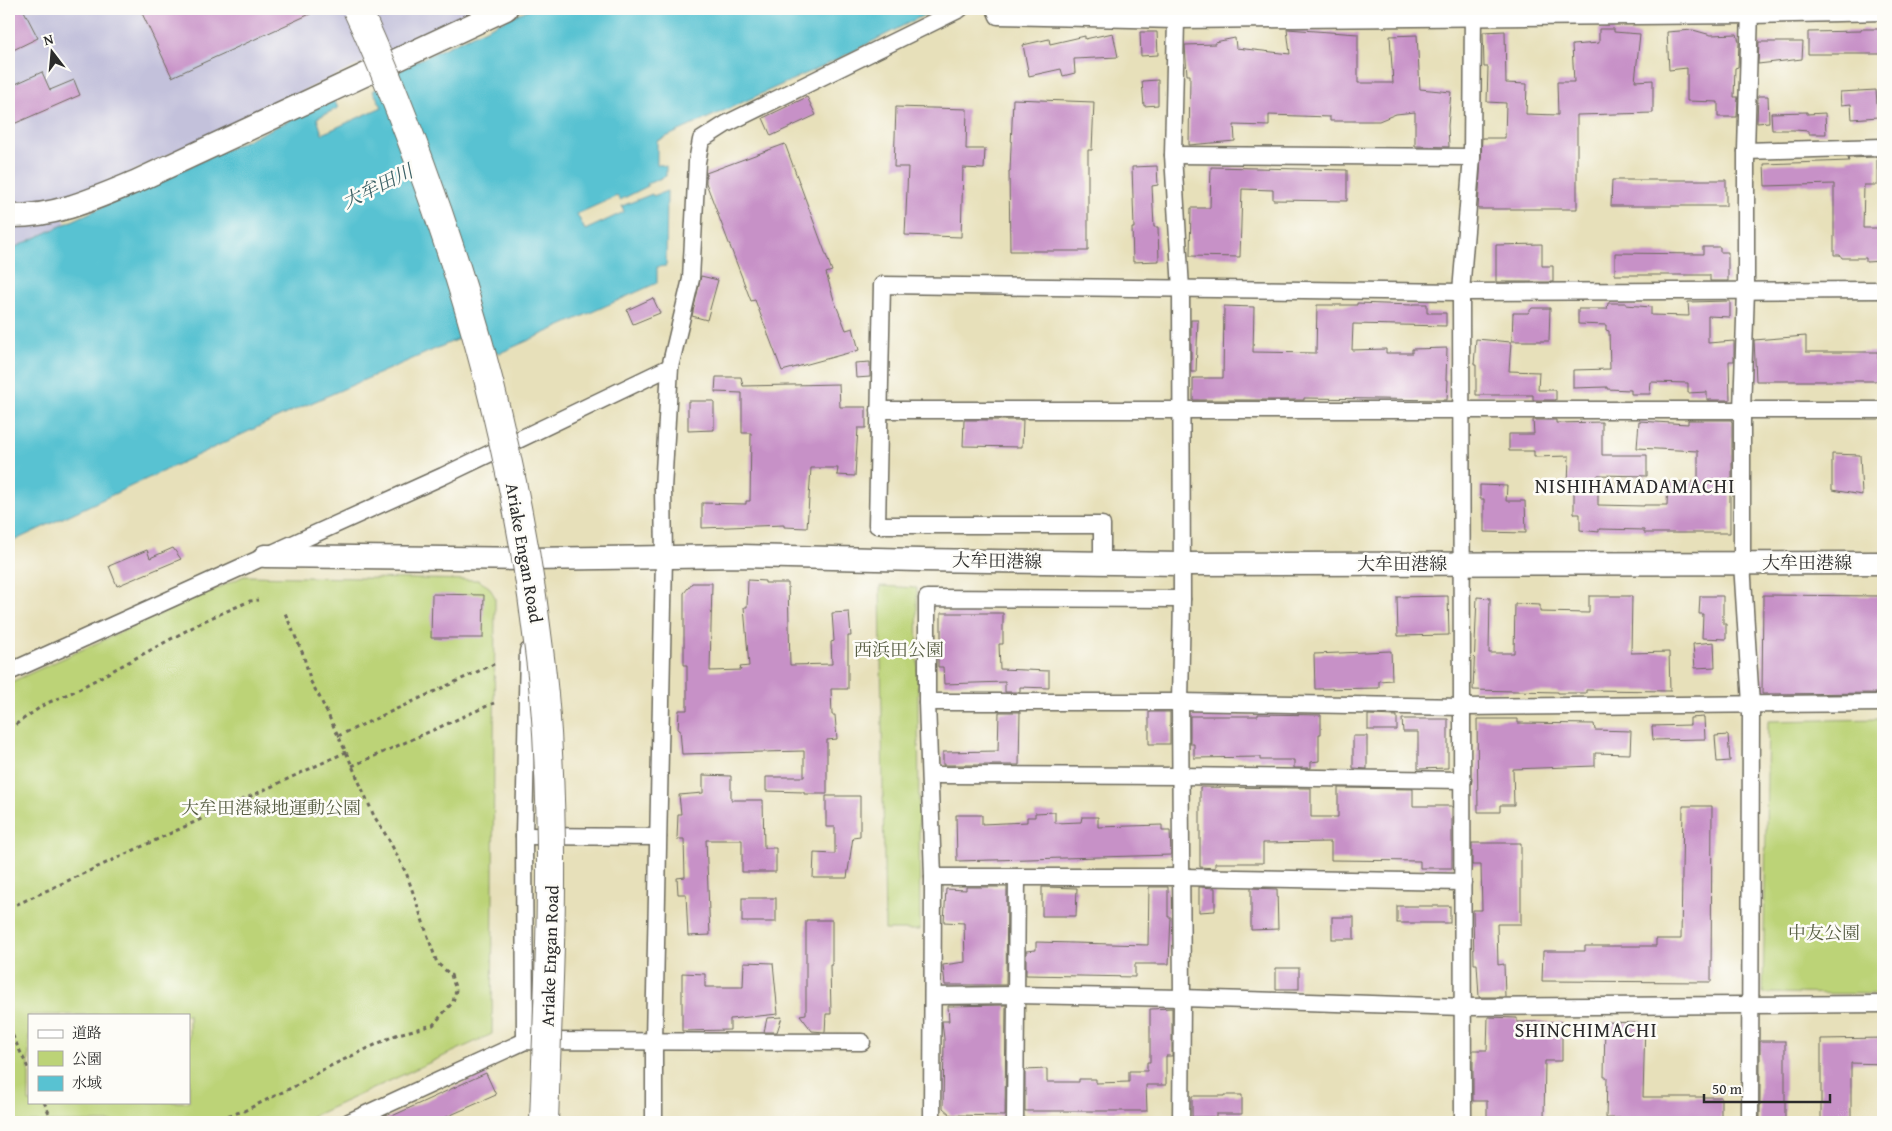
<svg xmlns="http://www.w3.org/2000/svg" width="1892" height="1131" viewBox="0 0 1892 1131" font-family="'Gentium Book Plus','Noto Serif JP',serif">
<rect width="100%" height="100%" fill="#fdfcf7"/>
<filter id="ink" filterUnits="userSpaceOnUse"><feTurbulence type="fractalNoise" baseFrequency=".02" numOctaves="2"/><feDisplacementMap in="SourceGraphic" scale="10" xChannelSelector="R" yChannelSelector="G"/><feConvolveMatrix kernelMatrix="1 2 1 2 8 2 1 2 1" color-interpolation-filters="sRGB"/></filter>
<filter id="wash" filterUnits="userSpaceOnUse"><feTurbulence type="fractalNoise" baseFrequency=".0096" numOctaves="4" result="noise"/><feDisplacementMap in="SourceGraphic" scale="20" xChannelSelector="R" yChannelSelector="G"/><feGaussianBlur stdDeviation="1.12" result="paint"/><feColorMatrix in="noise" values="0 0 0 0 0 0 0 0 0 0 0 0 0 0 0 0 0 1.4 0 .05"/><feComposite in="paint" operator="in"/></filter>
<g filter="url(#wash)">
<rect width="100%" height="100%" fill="#e7e0ba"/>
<path fill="#c3c1db" d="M9,9H477L113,181L54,201L66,223L9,250Z"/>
<g fill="#bcd377" stroke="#747f51" fill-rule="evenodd">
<path d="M244,576L478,580L489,587L495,597L492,1034L300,1122H9V683ZM29,1015H189V1102H29Z"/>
<path d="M880,586L917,588L920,930H885Z"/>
<path d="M1883,719V994L1763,993L1768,721Z"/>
</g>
<path fill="#58c2d2" stroke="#42767e" d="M529,9H936L834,61L657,141V164L666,166V176L647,184L648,186L620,200L617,196L577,214L585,230L624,212L622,206L652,194L653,196L667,191L666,266L657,267V283L500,353L463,337L288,413L9,543V250L334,100L338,108L317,118L322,134L382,107L373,91L408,65Z"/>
<g id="blocks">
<g fill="#c791c7">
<path d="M9,9H23L38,38L9,52Z"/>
<path d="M140,9H321L172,77Z"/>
<path d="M1287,29L1358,34V83H1393L1390,36L1417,35L1420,89L1451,92L1448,126L1449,147L1415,146V112L1396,114L1379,121H1330V117L1269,115V126L1234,125L1235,141L1189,145L1190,75H1187L1185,45L1215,44V42L1235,38L1236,48L1290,54Z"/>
<path d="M1599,29H1614V32L1640,34L1635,81L1653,80V113L1577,115V209H1478L1482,138H1505L1506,103L1487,102L1488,67H1484L1483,32L1505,31L1506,83L1527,84L1526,114L1558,115L1557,82H1574L1572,45L1599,43Z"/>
<path d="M1861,29H1882L1883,54H1808V32L1861,31Z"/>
<path d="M1693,30L1711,35L1737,34L1739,42L1738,67L1735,68L1734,97H1738L1737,117H1718V102L1687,101V68L1669,70L1667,32Z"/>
<path d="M1140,32H1157L1158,55L1141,56Z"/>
<path d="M1113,33L1118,57L1074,59L1075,73L1063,76L1061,69L1029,76L1023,45L1049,39L1050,44L1085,36V39Z"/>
<path d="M1759,42H1803L1802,59L1758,64Z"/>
<path d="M42,72L50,90L74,80L80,95L9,126V87Z"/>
<path d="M1158,80V105L1144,106L1142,81Z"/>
<path d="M1876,90L1878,117L1852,119L1851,104L1841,105L1840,92Z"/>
<path d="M1758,96H1768L1769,122L1757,123Z"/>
<path d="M807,97L816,115L771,136L763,118Z"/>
<path d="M1013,99L1094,102L1092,150H1088V251H1010L1009,171H1010Z"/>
<path d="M896,107L967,109L966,149H985L984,169L963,168L961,237L905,235L908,167H894Z"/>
<path d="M1807,112V114L1825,113L1826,134H1809V131L1794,130H1772L1771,113Z"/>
<path d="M785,144L832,271L826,273L834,300L846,330L853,328L859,350L782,371L755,300L751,301L706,183V173Z"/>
<path d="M1877,157V185H1864L1863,228H1883V261L1866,262V258H1842L1840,255H1834V184L1765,186L1764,164L1849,161L1848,158Z"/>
<path d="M1157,166L1158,185L1152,186L1154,227H1158L1159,261L1133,262L1132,228H1134L1132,167Z"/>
<path d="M1211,167L1347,170V201L1273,200V190L1242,189L1240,257L1190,256L1191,208H1210Z"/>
<path d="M1612,180H1726V206H1611Z"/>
<path d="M1542,244V266H1553V282H1496V245Z"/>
<path d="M1703,247H1720V252H1728V281H1710V275H1615V253L1703,254Z"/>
<path d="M701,276L718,280L707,320L692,316Z"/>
<path d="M653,298L660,313L633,324L627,310Z"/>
<path d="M1730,301V317L1708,316V343L1734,341V361H1729L1730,400H1707V392L1688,393V383L1651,382L1650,394H1631V390L1607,389V387L1573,388V370L1610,369L1609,331L1606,330V325L1578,324V309H1607L1608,303H1626V305L1651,307V315L1689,316L1688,302Z"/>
<path d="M1357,303L1412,305V304H1427V313H1446V326L1353,324L1352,350L1386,349V353H1412V349L1447,348L1446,380H1448L1447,400L1304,398V400H1193V378H1223L1224,306L1254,307L1253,352L1316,353L1317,305H1357Z"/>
<path d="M1532,308H1550L1549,341H1512L1513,313H1528Z"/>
<path d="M1191,320H1198L1196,372H1191Z"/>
<path d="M1806,336V352H1878V359H1883V381H1756L1754,340Z"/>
<path d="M1476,339L1511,342L1509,371L1539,372L1538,390H1556V400H1533V395H1476V365H1474Z"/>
<path d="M870,362V377L856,378L855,363Z"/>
<path d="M716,377H741L743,386L839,384L840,407H866V428H858L855,476L837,475L838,468H811L807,528L784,527V525L702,528V503L746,504V501H750L751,433H742V393L715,392Z"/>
<path d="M688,401H714V430L688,431Z"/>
<path d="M964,420H1023L1022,447L963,446Z"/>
<path d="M1533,420H1556V423L1602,422V455H1647V476L1598,475V505L1644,506V505H1667L1668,482H1698V451L1637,448L1639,421L1688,424V420H1731L1732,422V479H1730V533H1644V530L1599,529V532L1580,530V514H1574V486H1568L1569,456L1534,457V451H1509V434H1534Z"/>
<path d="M1832,454L1860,455L1862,495L1832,490Z"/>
<path d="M1480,485L1507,486L1506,501H1525L1526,533L1484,532V499H1480Z"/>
<path d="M173,548L181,559L117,586L109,566L147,550L150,558Z"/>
<path d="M748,580L765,581V583H788L790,665L832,664L831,642L834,641L832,613L849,612L851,636H848V689H831L832,715H835L837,739L827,740V794H804V792L766,791V777H804V751L682,754L680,730H678L679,710H687V665H684V593L692,583H712L710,671L741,670L740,667L749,666L744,607H747Z"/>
<path d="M432,594L484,595L483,638H431Z"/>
<path d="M1763,595L1883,596V693L1762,694Z"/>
<path d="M1448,596L1449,635L1398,636L1397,597Z"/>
<path d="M1589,596H1632L1631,653L1669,652L1670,691L1586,690V693H1558V692L1473,690L1477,597L1490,598L1489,653H1514L1515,604L1540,605V612L1589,613Z"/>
<path d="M1700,596H1723V624H1726V639L1702,638L1703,614H1699Z"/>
<path d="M941,613H1003V644H999L1000,669L1049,671V688L1020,687V692H1005V682L944,684L943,667H938V647H941Z"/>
<path d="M1714,642L1715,667L1695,668L1693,644Z"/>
<path d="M1391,651L1392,680L1379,681V688L1315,689L1314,654Z"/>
<path d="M999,712H1020L1019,765H943V752L998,751Z"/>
<rect x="1149" y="712" width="21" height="32"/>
<path d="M1258,714L1321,715V734H1319V761L1311,762V768H1294V760H1260V757L1194,758V744H1190V716H1258Z"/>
<path d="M1368,715L1397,716V730H1368Z"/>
<path d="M1704,717L1705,739L1653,740L1652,726L1690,725V718Z"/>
<path d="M1402,719H1448V768L1418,769V732H1403Z"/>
<path d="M1477,719H1518V723L1594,724L1595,730L1631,731L1630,754L1595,753V766L1513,769L1514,805H1500V812H1478Z"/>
<path d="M1728,735L1730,761L1717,762L1715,736Z"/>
<path d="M1353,736H1367V769L1353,768Z"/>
<path d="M703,775L731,776V800H763L764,848H776V872H742V840H706L710,935L688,936L686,894H678L677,878L685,877L684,839H677L678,814H681L679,795L703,793Z"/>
<path d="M1200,787L1311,788V817H1338V788L1413,789V806H1452V868H1420V861L1331,860V842L1263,843V863H1215V868L1200,867Z"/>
<path d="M826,796H860V836L853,837L847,878H813L814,853L835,854V827H826Z"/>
<path d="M1683,806H1712L1711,982L1542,981L1543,951H1585V946H1656V939H1681Z"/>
<path d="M1055,812V823L1081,822L1082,817H1098V827L1162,825V831H1170L1171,855L957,861L956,815H982V824L1027,822V817H1035V813Z"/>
<path d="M1472,843H1521V924H1497L1498,965L1504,964L1505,997H1479L1477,964H1474L1473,910H1482L1481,865H1472Z"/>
<path d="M966,887H1007L1006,985H945L943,965L965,962L964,923L944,922L946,889L966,890Z"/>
<path d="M1042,887L1077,888L1076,916H1042Z"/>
<path d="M1149,887H1168V917H1171L1169,964H1135V977L1026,975V951L1036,950V942L1148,945Z"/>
<path d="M1199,887L1215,888V911L1199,912Z"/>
<path d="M1251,888L1277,889L1278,929L1251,930Z"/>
<rect x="742" y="898" width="34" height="24"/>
<rect x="1397" y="906" width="53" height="17"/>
<rect x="1332" y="917" width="22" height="22"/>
<path d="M806,920H832V965H830L831,1014H826L825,1032L812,1031L800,1015L806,1014Z"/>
<path d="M744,962L773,963L778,1014L730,1019V1030L682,1031V973L705,974V987H743Z"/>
<rect x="1276" y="968" width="23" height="21"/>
<path d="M1006,1005L1005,1116L951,1115L943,1108L944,1039L942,1021H949L948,1006Z"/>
<path d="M1172,1008V1056H1166V1085H1146L1147,1111H1025V1070L1047,1069V1082H1079V1079H1096V1083L1129,1082V1071H1147V1062H1150V1009Z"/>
<path d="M782,1017L777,1032H764L767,1018Z"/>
<path d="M1488,1017L1517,1018V1022H1562V1061H1545L1544,1119H1528V1122H1487V1101H1473V1050H1487Z"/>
<path d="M1605,1022L1645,1023L1643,1097H1721V1119L1606,1118L1607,1077H1604Z"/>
<path d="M1883,1038V1064L1851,1063V1122H1821V1039Z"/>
<rect x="1760" y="1041" width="25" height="81"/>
<path d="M486,1073L496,1095L435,1122H379Z"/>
<path d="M1224,1095H1242V1114H1216V1117H1192V1096H1224Z"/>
</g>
</g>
</g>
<g filter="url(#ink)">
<use href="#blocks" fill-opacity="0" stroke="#6d6a5d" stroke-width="1"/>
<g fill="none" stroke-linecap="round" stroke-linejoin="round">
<g stroke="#6d6a5d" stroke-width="19">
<g id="street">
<path d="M995,9L998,16L1176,20L1750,15L1883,12"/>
<path d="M1173,9L1176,20L1173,155L1181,289L1182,599L1180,702L1182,998L1181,1122"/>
<path d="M1746,151L1883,147"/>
<path d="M1173,155L1472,157"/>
<path d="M879,410H1883"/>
<path d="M1102,563V525H877L882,285L1461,292L1883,290"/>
<path d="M9,672L443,476L670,367"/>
<path d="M927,702H1180L1463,707L1883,703"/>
<path d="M930,775L1181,776L1463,780"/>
<path d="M524,836L658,837"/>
<path d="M933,877H1182L1463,882"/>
<path d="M933,996L1017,995L1182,998L1463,1007L1883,1004"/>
<path d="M525,1041L524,836L528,651"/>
<path d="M349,1122L525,1041L862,1042"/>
<path d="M654,1122V1041L664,557L663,489L670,367L691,279L697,162L701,140L726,124L960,9"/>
<path d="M932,1122L933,877L927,702V598L1182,599"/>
<path d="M1015,1122L1017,877"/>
<path d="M1463,1122L1461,292L1472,157L1473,9"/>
<path d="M1750,1122L1751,704L1742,563V410L1746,290V151L1750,9"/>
</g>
</g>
<g stroke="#6d6a5d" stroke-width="25">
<g id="secondary">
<path d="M9,216C54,217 94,199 135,182L506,9"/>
<path d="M265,556L530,559L741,556L920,560L1181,564L1883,563"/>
</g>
</g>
<g stroke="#6d6a5d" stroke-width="30">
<path id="highway" d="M544,1122L546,1063"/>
</g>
<g stroke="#6d6a5d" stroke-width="3" stroke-dasharray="4 4" stroke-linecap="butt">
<path d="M9,729L45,704L75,691L206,620L250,601L258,600"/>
<path d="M338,736L494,664"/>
<path d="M352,766L494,703"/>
<path d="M9,908L346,752"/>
<path d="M9,1028L29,1070"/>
<path d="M44,1102L53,1122"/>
<path d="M205,1122L244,1111L297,1085L324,1069L398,1034L433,1025L453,1002L456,990L451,975L437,963L407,875L389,840L374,816L346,752L319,696L311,682L303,654L285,613"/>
</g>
<use href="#street" stroke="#fff" stroke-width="16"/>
<use href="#secondary" stroke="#fff" stroke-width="22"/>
<use href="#highway" stroke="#fff" stroke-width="28"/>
<g stroke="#6d6a5d" stroke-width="30" stroke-linecap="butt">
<path id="highway-bridge" d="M357,9C380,58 400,109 419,160C472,301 510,447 532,596C539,648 546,700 548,753C554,856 550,959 546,1063"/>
</g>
<use href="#highway-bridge" stroke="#fff" stroke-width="28"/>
</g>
</g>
<g text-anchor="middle" stroke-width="5" stroke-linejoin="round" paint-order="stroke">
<g font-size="18" fill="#2b2b2b" stroke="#fdfcf7">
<text transform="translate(524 553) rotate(80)" y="6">Ariake Engan Road</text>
<text transform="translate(997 561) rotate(1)" y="6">大牟田港線</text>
<text x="1807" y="569">大牟田港線</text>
<text x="1402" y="570">大牟田港線</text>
<text transform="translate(550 956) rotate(-88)" y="6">Ariake Engan Road</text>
</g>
<g font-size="18" fill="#565d42" stroke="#fdfcf7">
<text x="899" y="656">西浜田公園</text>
<text x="271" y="814">大牟田港緑地運動公園</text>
<text x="1824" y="939">中友公園</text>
</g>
<g font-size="19" font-style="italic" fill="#3b6065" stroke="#fdfcf7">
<text transform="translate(377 186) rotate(-26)" y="7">大牟田川</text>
</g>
<g font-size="20" letter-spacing="1" fill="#2b2b2b" stroke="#fdfcf7">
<text x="1635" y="493">NISHIHAMADAMACHI</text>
<text x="1586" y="1037">SHINCHIMACHI</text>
</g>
</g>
<rect width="1892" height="1131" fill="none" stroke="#fdfcf7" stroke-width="30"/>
<rect x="28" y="1014" width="162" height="90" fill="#fdfcf7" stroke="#a9a8a5"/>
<rect x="38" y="1030" width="25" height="8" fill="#ffffff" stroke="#a9a8a5"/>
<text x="72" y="1038" font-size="15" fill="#2b2b2b">道路</text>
<rect x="38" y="1051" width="25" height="15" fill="#bcd377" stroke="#a9a8a5"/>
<text x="72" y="1064" font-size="15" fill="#2b2b2b">公園</text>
<rect x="38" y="1076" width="25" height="15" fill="#58c2d2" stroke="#a9a8a5"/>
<text x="72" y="1088" font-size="15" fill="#2b2b2b">水域</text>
<g transform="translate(52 52) rotate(344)" stroke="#fdfcf7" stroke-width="4" paint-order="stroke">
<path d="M0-4L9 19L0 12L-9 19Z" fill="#2b2b2b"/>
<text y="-8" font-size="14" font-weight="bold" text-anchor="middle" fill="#2b2b2b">N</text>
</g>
<path d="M1704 1094v8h126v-8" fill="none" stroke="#2b2b2b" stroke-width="2.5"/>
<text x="1712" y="1094" font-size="15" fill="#2b2b2b" stroke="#fdfcf7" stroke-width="4" paint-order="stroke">50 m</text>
</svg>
